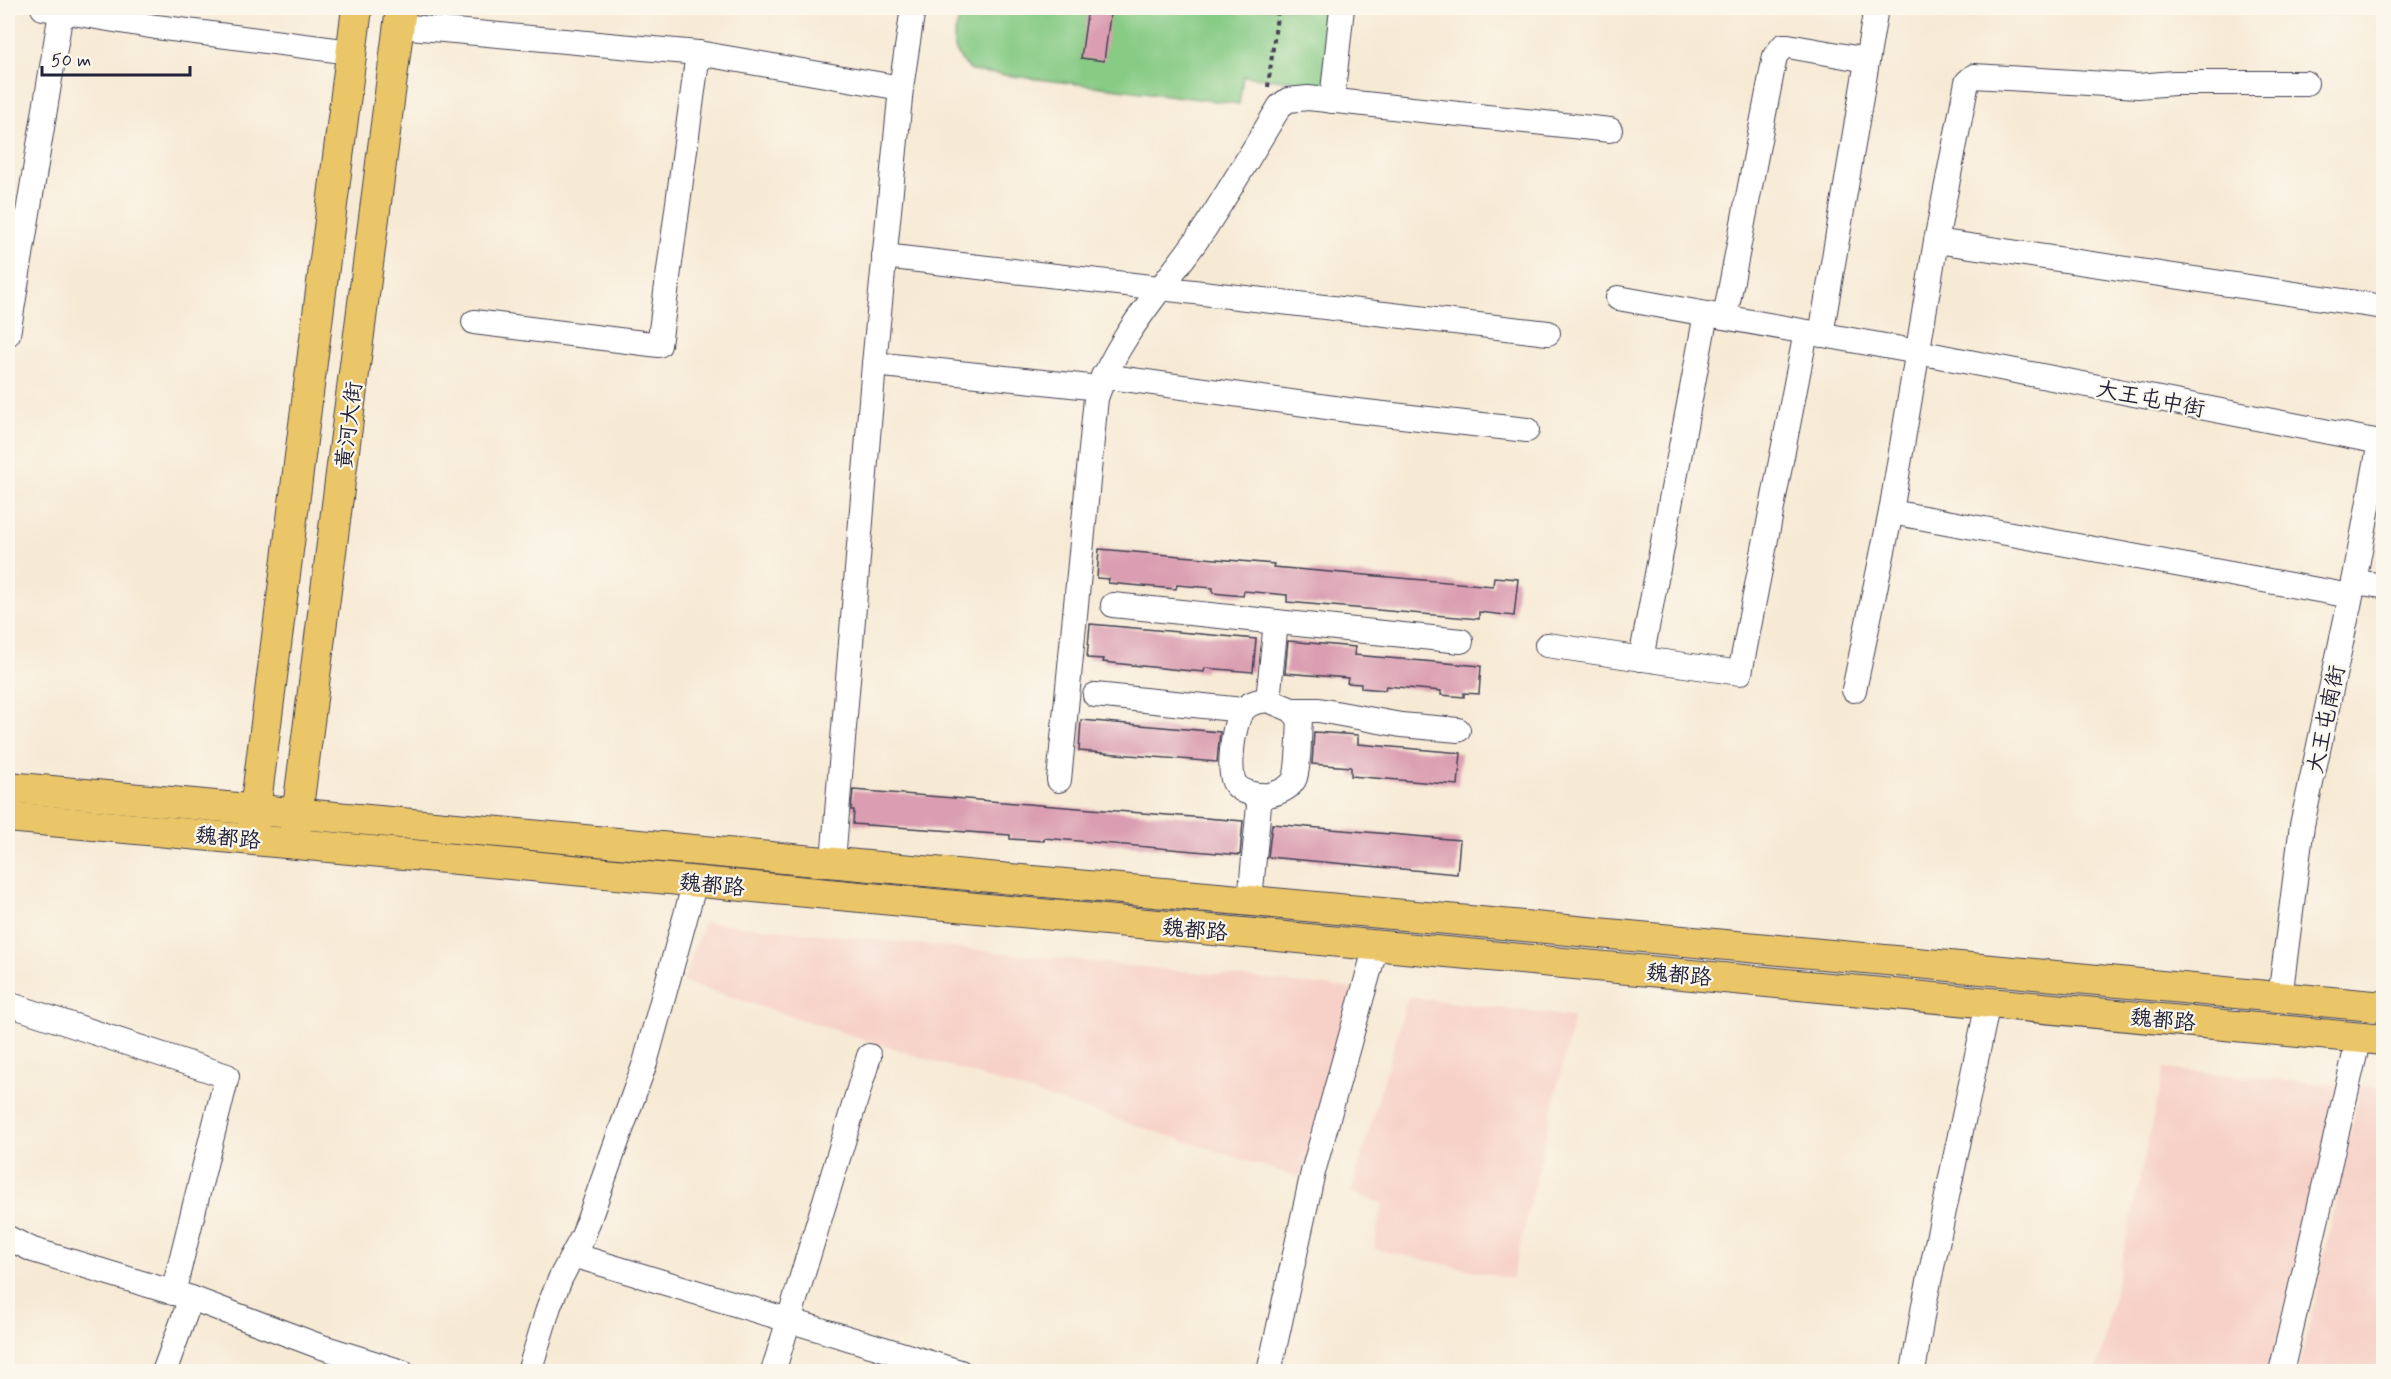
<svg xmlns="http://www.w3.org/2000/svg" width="2391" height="1379" viewBox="0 0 2391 1379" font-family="Mynerve,'LXGW WenKai TC',sans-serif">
<rect width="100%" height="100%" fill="#fbf7ec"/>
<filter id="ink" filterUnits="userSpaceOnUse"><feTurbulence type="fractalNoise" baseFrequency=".0167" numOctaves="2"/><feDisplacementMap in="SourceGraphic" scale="12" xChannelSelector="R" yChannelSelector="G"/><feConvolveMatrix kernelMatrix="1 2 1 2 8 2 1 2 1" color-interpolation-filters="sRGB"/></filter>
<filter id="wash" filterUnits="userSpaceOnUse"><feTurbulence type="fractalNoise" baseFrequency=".008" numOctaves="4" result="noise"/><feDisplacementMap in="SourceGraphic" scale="24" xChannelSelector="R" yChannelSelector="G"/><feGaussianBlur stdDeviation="1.35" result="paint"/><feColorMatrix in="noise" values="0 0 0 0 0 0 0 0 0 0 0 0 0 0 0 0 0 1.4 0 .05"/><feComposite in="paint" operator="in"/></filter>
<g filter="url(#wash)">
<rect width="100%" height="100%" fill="#f7ead5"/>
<g fill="#f7d1c7">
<path d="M704,922L1356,989L1305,1179L683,982Z"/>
<path d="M1408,997L1574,1017L1512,1279L1374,1249L1383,1204L1351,1193Z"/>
<path d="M2164,1069L2341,1085L2269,1371L2097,1372Z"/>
<path d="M2360,1086L2383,1088V1371H2299Z"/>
</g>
<path fill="#87cb85" stroke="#547660" stroke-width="1.5" d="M965,8H1332L1325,84L1243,76L1239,104L972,71C947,49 951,35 965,8Z"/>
<g id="blocks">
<g fill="#da9db1">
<path d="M1088,8H1111L1104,61L1081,58Z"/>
<path d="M1099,549L1274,564L1273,567L1493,586L1494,577L1518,579L1514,616L1479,612V619L1287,602V595L1244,591L1243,596L1213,593V588L1177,585L1176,589L1108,583L1109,579L1097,578Z"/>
<path d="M1090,624L1256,639L1253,672L1205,668L1204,672L1181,670L1103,662L1104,659L1087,658Z"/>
<path d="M1288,641L1355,647L1354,655L1481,666L1479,694L1464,693V697L1441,695V691L1386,686L1385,690L1361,688V684L1347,683L1348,678L1285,673Z"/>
<path d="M1081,720L1220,732L1217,762L1079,751Z"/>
<path d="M1314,732L1358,735V744L1461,753L1458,785L1351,776V767L1312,764Z"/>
<path d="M853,790L1243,821L1240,855L1044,838V841L1010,839V835L853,824L854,810H851Z"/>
<path d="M1272,824L1460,840L1457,874L1268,857Z"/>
</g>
</g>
</g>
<g filter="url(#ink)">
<use href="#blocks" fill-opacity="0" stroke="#424052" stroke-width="1.5"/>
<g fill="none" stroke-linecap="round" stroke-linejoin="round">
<g stroke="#424052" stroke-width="26">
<g id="minor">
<path d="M43,8L156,27L351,52"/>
<path d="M399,26L698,53L901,88"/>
<path d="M1332,101L1342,8"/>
<path d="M1936,241L2384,307"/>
<path d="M884,256L1548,333"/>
<path d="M1618,298L1918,352L2380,442L2384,440"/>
<path d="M1725,317L1775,56L1783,46H1788L1867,60"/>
<path d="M474,322L659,345L698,53"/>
<path d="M8,334L61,12"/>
<path d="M1821,335L1876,8"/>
<path d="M874,364L1099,388"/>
<path d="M1103,376L1348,410L1527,430"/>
<path d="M1891,512L2351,596"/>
<path d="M2354,582L2384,586"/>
<path d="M1113,605L1461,641"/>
<path d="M1547,645L1740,673L1806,332"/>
<path d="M1641,659L1706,314"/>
<path d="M1854,690L1891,512L1936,241L1967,82L1974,76L2138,86L2174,83H2306"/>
<path d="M1095,695L1243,710"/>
<path d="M1268,700L1292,710L1300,720C1299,732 1299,771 1294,780C1288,791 1269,797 1257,795C1248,793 1238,790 1234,782C1228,768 1233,721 1243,710C1250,702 1259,701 1268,700Z"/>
<path d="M1268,700L1276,622"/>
<path d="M1292,710H1319L1401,725L1458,730"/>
<path d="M1059,780L1096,398C1118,333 1168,283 1205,228C1231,188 1255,147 1280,106L1288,100L1308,98L1610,130"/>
<path d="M833,861L874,364L901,88L913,8"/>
<path d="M1250,900L1260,795"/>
<path d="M2280,998L2302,825L2354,582L2380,442"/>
<path d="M8,1004L227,1076L173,1293"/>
<path d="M8,1238L33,1250L191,1298L319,1346L402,1372"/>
<path d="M573,1255L960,1372"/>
<path d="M164,1372L191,1298"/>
<path d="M529,1372L549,1306L561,1277L583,1236L645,1063L695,882"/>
<path d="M773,1372L869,1056"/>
<path d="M1269,1372L1313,1172L1376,946"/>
<path d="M1913,1372L1924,1305L1988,1003"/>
<path d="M2281,1372L2359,1037"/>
</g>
</g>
<g stroke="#424052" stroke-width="32">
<g id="major">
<path d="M8,787C800,854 1592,934 2384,1007"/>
<path d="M8,817L2384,1040"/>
<path d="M253,826L357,8"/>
<path d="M295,831L401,8"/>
</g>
</g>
<path stroke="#424052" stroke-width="4" stroke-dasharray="4.5 4.5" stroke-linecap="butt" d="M1268,87L1278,8"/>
<use href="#minor" stroke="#fff" stroke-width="24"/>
<use href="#major" stroke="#ebc669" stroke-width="30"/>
</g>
</g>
<g text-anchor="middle" stroke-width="4.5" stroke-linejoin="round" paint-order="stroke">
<g font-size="22" fill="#22223b" stroke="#fbf7ec">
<text transform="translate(2151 398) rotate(11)" y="8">大王屯中街</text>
<text transform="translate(348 425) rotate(-83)" y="8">黄河大街</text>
<text transform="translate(2325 719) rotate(-78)" y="8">大王屯南街</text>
<text transform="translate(228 837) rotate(5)" y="8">魏都路</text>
<text transform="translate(712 884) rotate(5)" y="8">魏都路</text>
<text transform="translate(1195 929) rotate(5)" y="8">魏都路</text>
<text transform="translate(1679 974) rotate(5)" y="8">魏都路</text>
<text transform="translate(2163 1019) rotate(5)" y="8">魏都路</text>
</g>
</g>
<rect width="2391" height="1379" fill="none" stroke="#fbf7ec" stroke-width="30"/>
<path d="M42 66v9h148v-9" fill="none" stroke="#22223b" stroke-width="3"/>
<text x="51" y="66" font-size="18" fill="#22223b" stroke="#fbf7ec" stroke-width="4.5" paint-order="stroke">50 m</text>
</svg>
